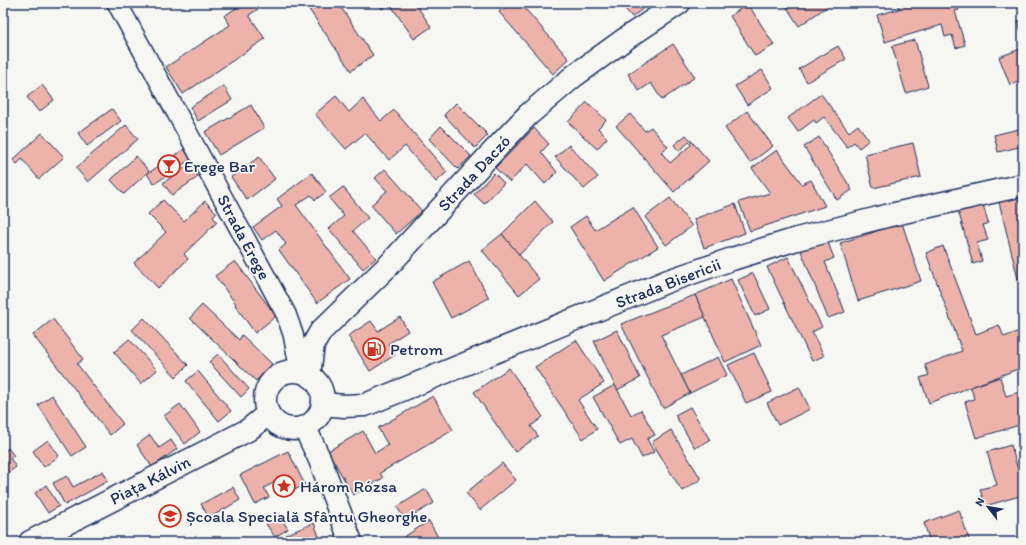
<svg xmlns="http://www.w3.org/2000/svg" width="1026" height="545" viewBox="0 0 1026 545" font-family="Itim,sans-serif">
<rect width="100%" height="100%" fill="#f6f6f2"/>
<filter id="ink" filterUnits="userSpaceOnUse"><feTurbulence type="fractalNoise" baseFrequency=".025" numOctaves="2"/><feDisplacementMap in="SourceGraphic" scale="8" xChannelSelector="R" yChannelSelector="G"/><feConvolveMatrix kernelMatrix="1 2 1 2 8 2 1 2 1" color-interpolation-filters="sRGB"/></filter>
<g filter="url(#ink)">
<g fill="#edb3aa" stroke="#1b2f5e">
<path d="M244,3H262L264,5L249,15L265,39L183,94L166,67L230,25L224,16Z"/>
<path d="M315,3H338L373,55L351,71L308,8Z"/>
<path d="M378,3H415L431,27L414,39L390,4L382,9Z"/>
<path d="M509,3H520L569,59L553,74L499,12Z"/>
<path d="M620,3H650L632,17Z"/>
<path d="M784,3H826L828,6L799,26Z"/>
<path d="M855,3H871L857,8Z"/>
<path d="M897,3H957L959,10L955,11L965,45L956,48L952,35L945,37L942,25L885,42L877,15L899,9Z"/>
<path d="M748,4L774,45L755,56L730,16Z"/>
<path d="M1023,20V39L1018,21Z"/>
<path d="M915,40L928,86L906,93L892,46Z"/>
<path d="M673,44L695,77L662,100L651,83L639,91L628,74Z"/>
<path d="M838,46L846,59L807,82L799,69Z"/>
<path d="M1023,48V80L1010,85L999,57Z"/>
<path d="M762,70L773,88L747,105L735,86Z"/>
<path d="M42,85L54,100L39,112L27,97Z"/>
<path d="M224,86L232,100L198,121L190,107Z"/>
<path d="M821,94L849,132L858,125L869,140L859,148L854,142L847,147L824,117L816,123L814,120L798,132L788,118Z"/>
<path d="M336,96L349,112L363,99L381,121L394,110L447,172L436,182L405,146L389,160L365,133L346,149L315,114Z"/>
<path d="M587,102L606,120L598,128L607,138L597,149L568,122Z"/>
<path d="M456,103L488,135L475,148L444,115Z"/>
<path d="M251,105L264,128L219,155L205,132Z"/>
<path d="M112,109L121,121L87,146L78,133Z"/>
<path d="M747,111L773,146L750,163L725,128Z"/>
<path d="M630,114L645,131L651,127L668,147L661,152L670,163L691,145L689,142L679,151L674,145L686,135L709,161L674,192L616,126Z"/>
<path d="M126,125L138,139L88,182L76,168Z"/>
<path d="M441,126L471,156L458,169L429,139Z"/>
<path d="M534,128L549,144L541,152L557,172L545,184L527,164L510,182L495,168Z"/>
<path d="M1023,128V146L998,152L994,135Z"/>
<path d="M42,133L64,157L39,179L22,159L17,164L13,160Z"/>
<path d="M819,137L852,190L837,200L804,147Z"/>
<path d="M913,143L921,177L873,188L865,154Z"/>
<path d="M569,145L598,177L584,189L555,157Z"/>
<path d="M184,149L191,159L154,184L147,174Z"/>
<path d="M777,150L802,184L811,180L825,206L750,231L739,202L770,193L752,168Z"/>
<path d="M136,156L149,171L124,194L111,180Z"/>
<path d="M259,157L275,179L247,200L231,177Z"/>
<path d="M190,164L198,177L172,195L163,183Z"/>
<path d="M385,169L422,211L396,234L371,205L387,191L375,178Z"/>
<path d="M312,173L326,192L315,200L311,195L296,205L350,279L317,303L279,250L286,244L276,230L262,240L253,227L282,206L277,199Z"/>
<path d="M494,173L504,183L484,204L474,194Z"/>
<path d="M343,187L368,218L353,231L376,258L363,269L329,229L344,216L329,198Z"/>
<path d="M1023,196V278L1018,279L999,202Z"/>
<path d="M670,198L692,226L666,245L645,217Z"/>
<path d="M163,200L184,221L205,201L217,213L213,217L217,222L184,254L188,259L158,288L134,263L166,232L148,214Z"/>
<path d="M535,201L553,222L519,255L502,234Z"/>
<path d="M735,204L745,233L704,248L694,219Z"/>
<path d="M983,204L988,223L983,225L988,240L977,243L982,261L973,264L958,210Z"/>
<path d="M633,207L658,247L604,281L570,227L586,216L595,230Z"/>
<path d="M902,223L921,281L858,301L840,243Z"/>
<path d="M502,234L539,279L519,295L482,250Z"/>
<path d="M827,240L834,258L825,262L845,312L828,318L801,251Z"/>
<path d="M943,246L976,334L999,325L1004,337L1022,330L1023,333V367L929,403L920,378L929,375L925,365L962,351L926,253Z"/>
<path d="M788,257L822,327L812,332L824,356L812,361L767,267Z"/>
<path d="M235,261L276,316L255,333L235,305L236,304L215,276Z"/>
<path d="M469,261L489,298L451,318L432,282Z"/>
<path d="M753,273L770,309L755,316L738,280Z"/>
<path d="M731,279L761,345L725,362L695,295Z"/>
<path d="M695,295L705,317L661,335L690,393L663,408L621,324Z"/>
<path d="M202,305L239,340L242,335L272,364L256,381L190,318Z"/>
<path d="M400,317L408,331L388,344L395,355L370,371L348,336L371,321L378,331Z"/>
<path d="M144,318L188,365L176,377L132,330Z"/>
<path d="M53,319L83,359L77,364L123,424L110,435L33,335Z"/>
<path d="M617,330L640,378L617,390L594,341Z"/>
<path d="M129,339L157,370L141,384L114,352Z"/>
<path d="M576,340L604,383L578,400L597,429L583,439L535,367Z"/>
<path d="M754,353L772,392L746,403L728,365Z"/>
<path d="M218,354L249,389L241,397L209,362Z"/>
<path d="M718,357L727,375L690,393L681,375Z"/>
<path d="M509,368L543,417L531,426L538,436L515,452L474,392Z"/>
<path d="M198,371L231,411L219,421L186,381Z"/>
<path d="M1000,377L1006,396L1023,391V424L976,438L965,402L974,399L971,387Z"/>
<path d="M615,385L631,415L641,410L655,435L647,439L654,452L642,458L632,439L620,445L593,397Z"/>
<path d="M799,387L810,409L778,425L767,403Z"/>
<path d="M52,395L86,447L72,456L38,405Z"/>
<path d="M433,396L453,430L380,473L383,478L353,495L328,451L363,431L375,453L388,445L378,428Z"/>
<path d="M180,404L200,432L185,444L164,416Z"/>
<path d="M690,407L710,440L695,448L675,415Z"/>
<path d="M671,430L701,479L682,491L652,442Z"/>
<path d="M1023,430V448L1019,431Z"/>
<path d="M150,435L159,448L171,440L177,449L152,467L137,445Z"/>
<path d="M48,440L59,456L44,467L33,451Z"/>
<path d="M1011,445L1023,488V495L985,506L980,489L997,485L987,452Z"/>
<path d="M3,447L5,451L8,448L14,456L10,458L16,467L5,475L3,472Z"/>
<path d="M288,451L305,485L286,494L279,480L264,488L269,497L255,504L240,475Z"/>
<path d="M502,463L516,480L480,510L466,493Z"/>
<path d="M103,471L108,481L65,505L53,483L67,476L73,487Z"/>
<path d="M46,485L59,506L48,513L35,493Z"/>
<path d="M233,487L240,500L209,518L201,504Z"/>
<path d="M426,489L434,503L405,520L397,507Z"/>
<path d="M959,510L970,542H930L924,523Z"/>
<path d="M279,515L288,529L275,537L266,524Z"/>
<path d="M429,521L438,537L430,542H396Z"/>
<path d="M314,523L321,542H288L285,535Z"/>
</g>
<g fill="none" stroke-linecap="round" stroke-linejoin="round">
<g stroke="#1b2f5e" stroke-width="22">
<path id="street" d="M117,3L286,314L293,334L300,371"/>
</g>
<g stroke="#1b2f5e" stroke-width="25">
<g id="secondary">
<circle cx="294" cy="400" r="29"/>
<path d="M309,375L313,345L321,331L389,265L486,159L528,115L574,76L628,37L679,3"/>
<path d="M323,404L344,406L365,405L668,281L732,259L797,239L886,216L1023,185"/>
<path d="M305,428L320,460L351,542"/>
<path d="M30,542L248,430L268,414"/>
</g>
</g>
<use href="#street" stroke="#f6f6f2" stroke-width="19"/>
<use href="#secondary" stroke="#f6f6f2" stroke-width="22"/>
</g>
</g>
<defs>
<g id="bar-ring" transform="scale(1.15)"><circle r="9.5" fill="#f6f6f2" stroke="#c8321e" stroke-width="1.5"/><path d="M-6-5H6L.8 .8V4.5H3.5V6h-7V4.5H-.8V.8Z" fill="#c8321e"/></g>
<g id="fuel-ring" transform="scale(1.15)"><circle r="9.5" fill="#f6f6f2" stroke="#c8321e" stroke-width="1.5"/><path d="M-5.5-6h7V0h2V4h1.3V-2.5L3-4.5l.8-.8L6-3V5H2.5V1h-1V6h-7ZM-4.2-4.7v3.2H.2V-4.7Z" fill="#c8321e"/></g>
<g id="sight-ring" transform="scale(1.15)"><circle r="9.5" fill="#f6f6f2" stroke="#c8321e" stroke-width="1.5"/><path d="M0-6L1.8-2.2L6-1.7L2.9 1.2L3.7 5.4L0 3.3L-3.7 5.4L-2.9 1.2L-6-1.7L-1.8-2.2Z" fill="#c8321e"/></g>
<g id="school-ring" transform="scale(1.15)"><circle r="9.5" fill="#f6f6f2" stroke="#c8321e" stroke-width="1.5"/><path d="M0-5L7-2L0 1L-7-2ZM-4 1L0 2.5L4 1V4Q0 6-4 4Z" fill="#c8321e"/></g>
</defs>
<g fill-rule="evenodd">
<use href="#bar-ring" x="169" y="166"/>
<use href="#fuel-ring" x="374" y="349"/>
<use href="#sight-ring" x="284" y="486"/>
<use href="#school-ring" x="170" y="516"/>
</g>
<g text-anchor="middle" stroke-width="3.5" stroke-linejoin="round" paint-order="stroke">
<g font-size="17" fill="#1b2f5e" stroke="#f6f6f2" text-anchor="start">
<text x="184" y="172">Erege Bar</text>
<text x="390" y="355">Petrom</text>
<text x="300" y="492">Három Rózsa</text>
<text x="186" y="522">Școala Specială Sfântu Gheorghe</text>
</g>
<g font-size="17" fill="#1b2f5e" stroke="#f6f6f2">
<text transform="translate(474 173) rotate(-47)" y="6">Strada Daczó</text>
<text transform="translate(244 237) rotate(62)" y="6">Strada Erege</text>
<text transform="translate(668 283) rotate(-21)" y="6">Strada Bisericii</text>
<text transform="translate(150 480) rotate(-27)" y="6">Piața Kálvin</text>
</g>
</g>
<rect width="1026" height="545" fill="none" stroke="#f6f6f2" stroke-width="16"/>
<rect x="8" y="8" width="1010" height="529" fill="none" stroke="#1b2f5e" stroke-width="1.5" filter="url(#ink)"/>
<g transform="translate(988 507) rotate(301)" stroke="#f6f6f2" stroke-width="3" paint-order="stroke">
<path d="M0-3L7 15L0 10L-7 15Z" fill="#1b2f5e"/>
<text y="-6" font-size="11" font-weight="bold" text-anchor="middle" fill="#1b2f5e">N</text>
</g>
</svg>
